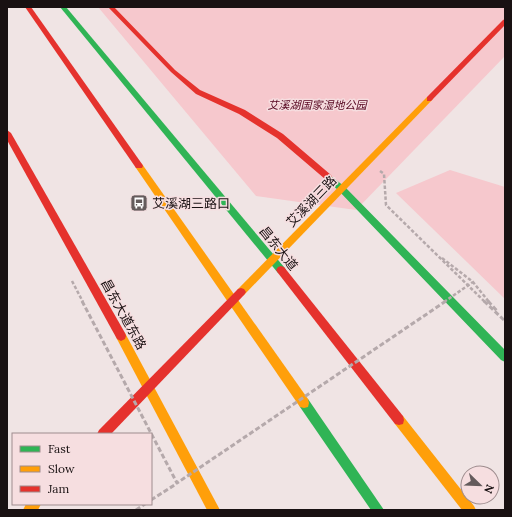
<svg xmlns="http://www.w3.org/2000/svg" width="512" height="517" viewBox="0 0 512 517" font-family="Lora,'Noto Sans SC',serif">
<rect width="100%" height="100%" fill="#f0e4e4"/>
<g fill="#f6c8cd">
<path d="M98,7H505V56L356,210L256,196Z"/>
<path d="M450,170L505,187V299L396,193Z"/>
</g>
<g fill="none" stroke-linecap="round" stroke-linejoin="round">
<g stroke="#b5a9ab" stroke-width="2.5" stroke-dasharray="3.5 2" stroke-linecap="butt">
<path d="M380,171L384,174L386,205L485,302"/>
<path d="M442,258L473,282L489,302"/>
</g>
<g stroke="#b5a9ab" stroke-width="3" stroke-dasharray="5 2.5" stroke-linecap="butt">
<path d="M484,301L505,321"/>
<path d="M488,301L497,311"/>
<path d="M151,500L176,484"/>
<path d="M136,510L145,504"/>
</g>
<g fill="#30b455" fill-rule="evenodd">
<path d="M60,7H66L284,267L286,270L284,273L281,274L278,273Z"/>
<path d="M328,174L344,186L505,350V362L501,360L338,190L325,179L324,177L325,175Z"/>
<path d="M304,398L308,399L384,510H371L300,407L299,403L300,399Z"/>
</g>
<g fill="#ff9f0a" fill-rule="evenodd">
<path d="M427,97H431L433,99L244,295L241,296L238,295L236,292L238,289Z"/>
<path d="M139,163L142,164L308,399L309,403L308,407L304,408L300,407L136,168L135,166L136,164Z"/>
<path d="M121,331L125,333L220,510H207L117,339L116,336L117,333Z"/>
<path d="M399,415L403,416L474,506L476,510H462L395,424L394,420L395,416Z"/>
<path d="M26,504H41L38,510H23Z"/>
</g>
<g fill="#e5322d" fill-rule="evenodd">
<path d="M25,7H31L142,164L143,166L142,168H136Z"/>
<path d="M108,7H114L175,70L200,90L245,110L283,134L331,175L332,177L331,179H325L277,138L239,114L196,94L171,72Z"/>
<path d="M505,19V25L431,101H427V97L503,20Z"/>
<path d="M7,130L11,133L125,333L126,336L125,339L121,341L117,339L7,140Z"/>
<path d="M281,266L284,267L403,416L404,420L403,424L399,425L395,424L278,273L276,270L278,267Z"/>
<path d="M241,288L244,289L246,292L244,295L111,434H97L99,430L238,289Z"/>
</g>
<g stroke="#b5a9ab" stroke-width="2.5" stroke-dasharray="3.5 2" stroke-linecap="butt">
<path d="M72,281L83,302"/>
<path d="M444,302L473,282"/>
</g>
<path stroke="#b5a9ab" stroke-width="3" stroke-dasharray="5 2.5" stroke-linecap="butt" d="M82,301L177,483L446,301"/>
</g>
<defs>
<g id="bus-square" transform="scale(0.9)"><rect x="-9" y="-9" width="18" height="18" rx="4" fill="#645b5c" stroke="#f6dee0"/><path d="M-5-6H5V4H4V6H2V4H-2V6H-4V4H-5ZM-3.5-4V0h7V-4ZM-3.5 1.2v1.5H-2V1.2ZM2 1.2v1.5H3.5V1.2Z" fill="#fff"/></g>
</defs>
<g fill-rule="evenodd">
<use href="#bus-square" x="139" y="203"/>
</g>
<g text-anchor="middle" stroke-width="3" stroke-linejoin="round" paint-order="stroke">
<g font-size="11" font-style="italic" fill="#56051f" stroke="#f6dee0">
<text x="317" y="109">艾溪湖国家湿地公园</text>
</g>
<g font-size="13" fill="#191112" stroke="#f6dee0">
<text transform="translate(311 201) rotate(-46)" y="5">艾溪湖三路</text>
<text transform="translate(279 248) rotate(51)" y="5">昌东大道</text>
<text transform="translate(124 314) rotate(61)" y="5">昌东大道东路</text>
</g>
<g font-size="13" fill="#191112" stroke="#f6dee0" text-anchor="start">
<text x="152" y="208">艾溪湖三路口</text>
</g>
</g>
<rect width="512" height="517" fill="none" stroke="#191112" stroke-width="16"/>
<rect x="12" y="433" width="140" height="72" fill="#f6dee0" stroke="#9e8c8e"/>
<rect x="20" y="446" width="20" height="6" fill="#30b455" stroke="#9e8c8e"/>
<text x="48" y="453" font-size="12" fill="#191112">Fast</text>
<rect x="20" y="466" width="20" height="6" fill="#ff9f0a" stroke="#9e8c8e"/>
<text x="48" y="473" font-size="12" fill="#191112">Slow</text>
<rect x="20" y="486" width="20" height="6" fill="#e5322d" stroke="#9e8c8e"/>
<text x="48" y="493" font-size="12" fill="#191112">Jam</text>
<g transform="translate(480 485) rotate(113)"><circle r="19" fill="#f6dee0" stroke="#9e8c8e"/>
<path d="M0-3L7 15L0 10L-7 15Z" fill="#645b5c"/>
<text y="-6" font-size="11" font-weight="bold" text-anchor="middle" fill="#191112">N</text>
</g>
</svg>
